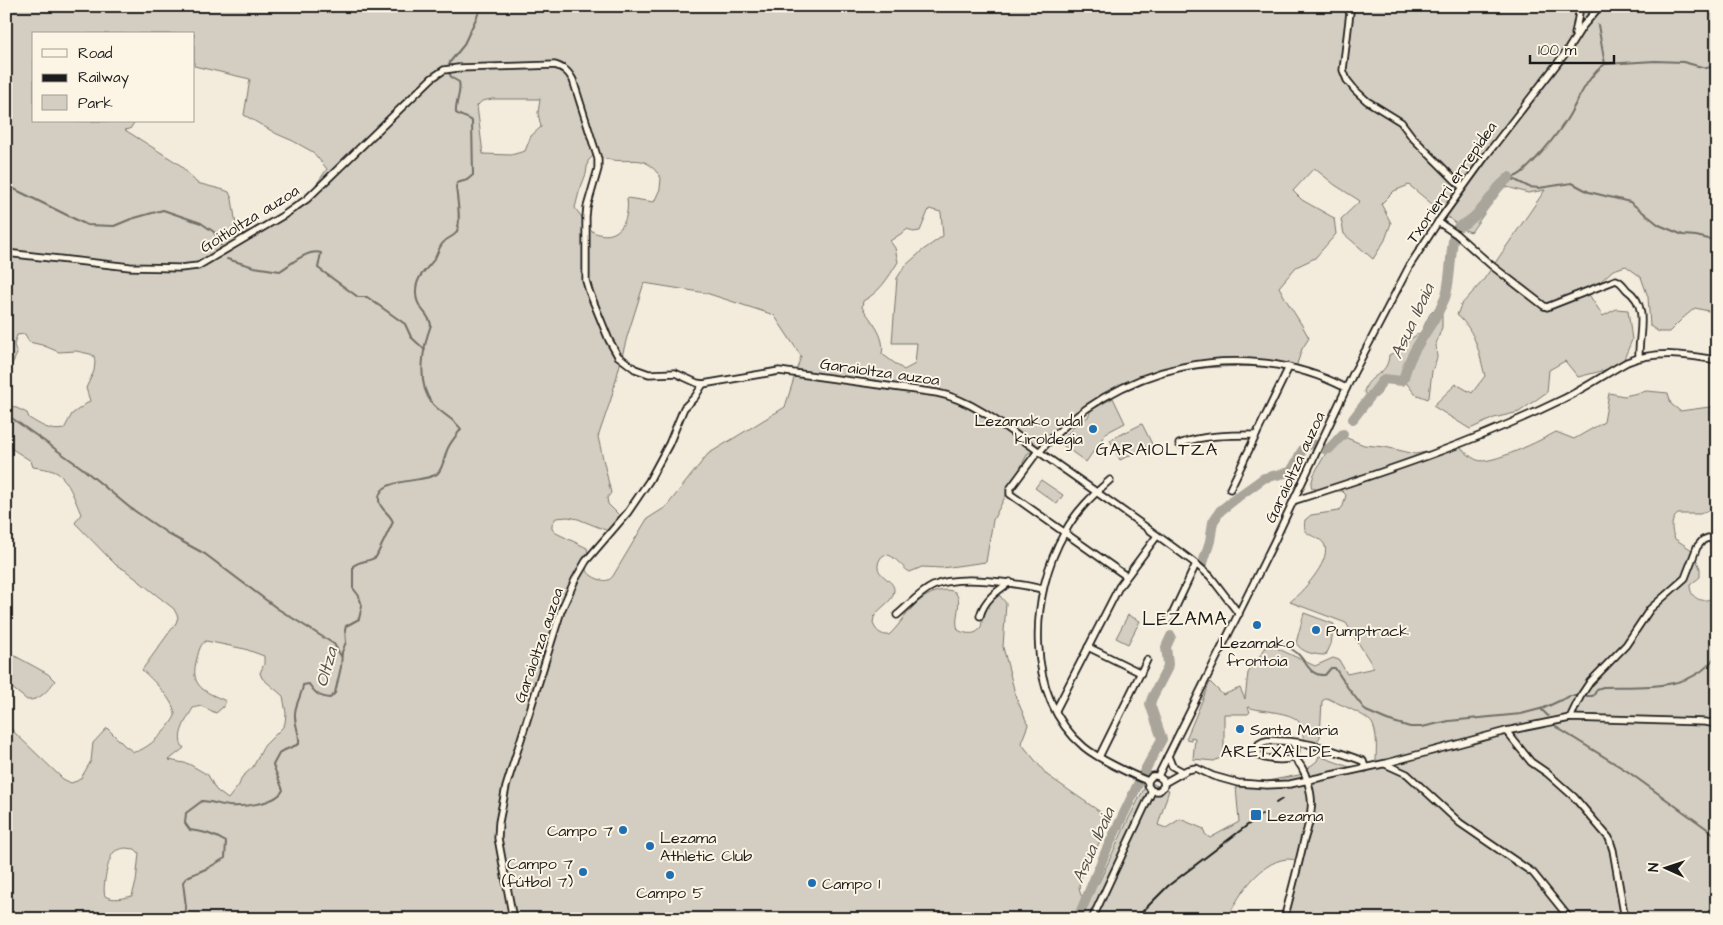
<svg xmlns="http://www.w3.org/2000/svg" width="1723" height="925" viewBox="0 0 1723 925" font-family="'Architects Daughter',sans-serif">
<rect width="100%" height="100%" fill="#f3ecdd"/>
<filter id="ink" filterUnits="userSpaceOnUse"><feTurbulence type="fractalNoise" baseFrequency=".02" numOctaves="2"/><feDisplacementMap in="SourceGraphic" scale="10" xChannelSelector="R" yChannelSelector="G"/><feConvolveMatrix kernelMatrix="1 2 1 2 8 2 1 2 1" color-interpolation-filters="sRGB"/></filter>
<g filter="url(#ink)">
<g fill="#d3cec1" stroke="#78756e" fill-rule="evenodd">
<path d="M6,6H1717V313L1695,308L1683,318L1669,332H1659L1650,326L1648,297L1641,277L1626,266L1613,270L1588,293L1603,316L1616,309L1628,310L1632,340L1621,366L1578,377L1565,361L1549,370L1547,392L1519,412L1494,418L1470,429L1433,406L1456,384L1472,393L1485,376C1479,353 1476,331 1457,315L1461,305L1482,282L1545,190L1528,193L1504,186L1471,232L1458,228L1455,223L1409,185L1394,191L1381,204L1391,223L1385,240L1373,259L1344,234L1341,219L1360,201L1335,185L1314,168L1293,191L1302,200L1334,218L1336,234L1315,258L1296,267L1279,287C1288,305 1300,320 1309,338L1302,349L1295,370C1222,360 1121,369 1065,421C1056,430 1049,441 1041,451L1028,453L993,520L986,562L942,568L922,567L910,572C902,569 887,543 879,561C873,577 895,578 894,591C893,605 873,608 873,623C875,630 881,636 889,635C906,619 911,601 935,592C942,590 948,589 955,592C964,603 953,617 958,630C963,633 969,634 974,633C986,629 980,616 983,607C986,601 991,595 995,590L1006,603L1003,647L1016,697L1028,725L1021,743L1047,775L1109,818C1105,827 1102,838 1097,847C1091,861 1071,883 1083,898H1087L1099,882L1129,818L1148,781L1163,789L1169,790L1158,825L1166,828L1180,819L1204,829L1205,834L1210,838L1239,822L1236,787L1299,775L1317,761L1319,756L1366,773L1376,764C1376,752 1378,736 1373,725C1369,715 1338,704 1327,698L1322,701L1320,737L1314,745L1305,741C1302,735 1302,727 1299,722C1291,711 1260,712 1248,707L1250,712L1248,714H1224V756L1214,761L1193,759L1195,738L1191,737V740L1186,739L1210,682L1223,695L1240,688L1245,699L1248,673L1268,644L1315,666L1333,658L1339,660L1347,674L1374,668L1346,623L1290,602C1301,593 1330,563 1325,546C1320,533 1301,540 1305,520L1311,515L1339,511L1343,506L1346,495L1342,491H1322L1312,488L1311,485L1314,474L1327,451L1330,449L1342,436L1364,445L1385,447L1415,454L1432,451L1456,444C1462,449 1470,457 1477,460C1490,466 1543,439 1556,432L1574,439L1604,422L1609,393L1624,396L1647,391L1668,393L1671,404L1680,411L1717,406V507L1700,514H1678C1670,519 1671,531 1675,539L1692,550L1700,568V577L1690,585C1690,601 1707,605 1717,594V919H1639L1633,915L1624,919H1287L1299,861C1269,849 1237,894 1228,919H6V722L15,733L63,779L71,783L77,781L81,778L91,761L93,743L107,728L125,746L134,752C148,750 169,728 175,716C176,702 152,679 142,670L176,623L178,617L174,609L125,570L116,565L75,523L81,514C75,501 68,476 53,471C47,469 40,468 33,467L31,461L6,445V403L27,413L29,418C41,425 50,432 64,429L72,414L90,401L86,388L94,371L95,362L94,356L90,354L76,351L59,352L42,345L29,342L25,334L17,335L14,345L17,354L12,364L6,365ZM34,34H194V66L250,79L244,115L277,134L293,141L313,152L327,169L311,192L293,208L265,224L249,231H239L236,225L232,199L229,192L224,190L197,183L179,164L125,130L130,129L135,121H34ZM492,99H540L538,113L541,127L531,136L525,151L511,155L483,154L477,106L482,101ZM593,156C599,156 605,160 612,160C637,163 644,153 661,178L660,189L654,202L627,198C630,220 619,243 593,232L575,208L579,192L586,174L588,161ZM929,209L941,212L943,236L923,250L905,266L897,278L892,343H917L915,364L904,370L882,354C886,336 871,321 862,307L863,301C880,292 888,278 898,262L895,248L890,241L908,229L913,232L920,231ZM644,283L706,293L774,315L801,356L785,407L708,454L666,507L647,519L613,576C608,582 605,581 598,579C578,571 591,562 587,548L556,533L552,529V524L556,518L568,517L578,519L608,531L621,517L608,504L607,498L611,493L598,437L611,399L627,337ZM206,641L245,649L264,656V664L260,673L262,678L283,696L286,713L285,723L282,728L264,746L253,767L242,777L239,785L228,799L216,790L208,775L189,764L169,760L184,748C174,737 187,719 193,708L201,706L216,713L223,707L226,701C203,691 189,686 197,658C199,651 200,644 206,641ZM125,848L135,849L139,853L136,882L132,896C123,898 113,901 105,896C102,888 108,858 114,852C117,849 122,849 125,848Z"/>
<path d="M1440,304L1442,312V327L1436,344L1437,358L1432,371L1429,397L1428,399L1415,394L1404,380L1400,382L1386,380C1382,388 1381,400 1369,398L1364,392C1368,373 1388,377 1389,355L1401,349L1409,340L1421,332L1430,314Z"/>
<path d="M1113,398L1125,423L1106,433L1086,462L1060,443L1075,425L1088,417L1091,410Z"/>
<path d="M1142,424L1152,444L1120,460L1110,440Z"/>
<path d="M1041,480L1063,495L1057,504L1035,488Z"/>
<path d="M1304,613L1334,624L1331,644L1326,655C1315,655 1302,653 1296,643Z"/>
<path d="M1128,615L1140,621L1128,644L1116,638Z"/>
<path d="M6,651L48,674L55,681C48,690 40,701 27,700L6,683Z"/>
</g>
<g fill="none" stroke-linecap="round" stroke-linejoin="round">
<g stroke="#716e68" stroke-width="2">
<path d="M1605,64L1655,61L1683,62L1706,68L1717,66"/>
<path d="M449,67L450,62L463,46L482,6"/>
<path d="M1509,177L1529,187L1539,188L1572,183L1589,192L1630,202L1659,225L1683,235L1696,236L1717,241"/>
<path d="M1513,177C1521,176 1528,167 1534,161C1545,149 1556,136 1565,122C1577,104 1586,77 1605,64L1598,25"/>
<path d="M6,185L87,225L114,226L131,219L163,210L201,223L214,232L221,245"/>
<path d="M227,259L254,267L280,271C291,264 308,249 321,253L318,268L358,297H367L405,324L411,337L425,350"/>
<path d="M6,414L82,468L129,507L170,535L205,554L278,609L334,644L341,656"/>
<path d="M1276,639C1282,644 1291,648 1297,653C1307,662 1309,676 1325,675L1331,668H1335L1348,688L1366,711L1387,720L1410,727H1422L1449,721L1521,714L1544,708L1570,696H1592L1594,695L1597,689L1603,687C1639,686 1691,692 1714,658H1717"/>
<path d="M1541,709L1548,716"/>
<path d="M1556,727L1627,771L1717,836"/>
<path d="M185,919L186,907L183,882L187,877L208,868L225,858L226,842C214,834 203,832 190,830L185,823L186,813L202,801C211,801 220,805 229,806C243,807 276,804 283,790L273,765L280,752L299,744C300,734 295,726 295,716C294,705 302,696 303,685L309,684C315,693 319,697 330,698L335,693L341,667L342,652L346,642L345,630L346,626L359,619L362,606L359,596L353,588V566C361,560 369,562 376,557L393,522C390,513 379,509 379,500C377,476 426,484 438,473C444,466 444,456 448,448C451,441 457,435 461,429C453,418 440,413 432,403C416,384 423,346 431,325C429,312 415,309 416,291C416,276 427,270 435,258C438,253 439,246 444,242C447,238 453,237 456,233C462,224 457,198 456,187L457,183L467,180L473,175L472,121C468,117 461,117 456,113C455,102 462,92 459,82L452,78L449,73"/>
</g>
<g stroke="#aaa59b" stroke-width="10">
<path d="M1458,227C1476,220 1487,202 1498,188C1501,184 1506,181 1509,177"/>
<path d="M1353,419L1384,379L1402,381L1404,378C1410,348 1434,326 1445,298C1451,281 1450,254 1454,235"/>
<path d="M1324,449H1329L1343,434"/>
<path d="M1203,563L1210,541L1213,522L1220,511L1239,496L1264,478L1290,472C1299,463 1299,445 1313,444"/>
<path d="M1144,772L1162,739L1150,704L1152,698L1167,669L1168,664L1166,647L1171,636"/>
<path d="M1078,918L1106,851L1138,784"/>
</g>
<g stroke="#1c1c1c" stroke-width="9">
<g id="minor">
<path d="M1345,6L1350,12L1343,70L1347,80L1355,90L1367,101L1401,122L1413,138L1462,187"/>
<path d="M1575,34L1579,13L1578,6"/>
<path d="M1438,222L1456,234L1491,265L1544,306L1547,307L1616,280C1622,282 1623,286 1627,290C1650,306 1638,334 1639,357"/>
<path d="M6,253L130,267L180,268L198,266L284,215L307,199L432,78L444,70L458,68L555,65C564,68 568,71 573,80L598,159V169L587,207L586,217V281L589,291L609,340L618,356L635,369L649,374L675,373L697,383L703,384L779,371L937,393C975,400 1014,434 1045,456C1095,491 1147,527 1196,564L1210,576L1239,614"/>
<path d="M1179,444C1203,435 1229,435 1256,435"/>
<path d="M1038,451L1010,489V494L1126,576"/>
<path d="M1039,452C1114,364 1243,335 1346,388"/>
<path d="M1110,480C1093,495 1076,511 1065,532C1029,594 1024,697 1084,747C1097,758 1132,775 1148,781"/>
<path d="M1230,489L1289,367"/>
<path d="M1293,501C1384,472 1475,442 1561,400C1584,389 1605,374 1627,362C1656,350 1687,355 1717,360"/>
<path d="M897,615C908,606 920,592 933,586C958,574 1016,583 1042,589"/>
<path d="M980,616C984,600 997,591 1010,582"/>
<path d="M1167,621L1171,617L1196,564"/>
<path d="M1088,647L1141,673"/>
<path d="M1056,710L1119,587L1157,536"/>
<path d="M1570,718L1580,697L1590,682L1626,645L1650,609L1685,578L1697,547L1703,540L1708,538L1717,540"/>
<path d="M1714,724L1717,711"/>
<path d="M1506,731L1531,762L1547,773L1574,797L1609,838L1613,850L1625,919"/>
<path d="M1292,742C1297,748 1297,751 1293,758C1284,761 1268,760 1259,756L1258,751L1259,744C1266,739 1273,741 1281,741C1312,742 1335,751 1363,761L1365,767"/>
<path d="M1168,756L1172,766L1183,772"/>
<path d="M1099,757L1147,660"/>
<path d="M1385,764L1407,774L1460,823L1533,873L1570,919"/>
<path d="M1158,776L1274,542L1353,374L1410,265L1438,222L1485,157L1567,51L1582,27L1600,6"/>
<path d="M1164,783L1187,770L1196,768L1213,776L1238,783L1267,785L1290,784L1387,763L1506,731L1570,718L1705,722L1717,724"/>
<path d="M1152,791H1159L1164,786L1163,780L1158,776"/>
<path d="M1152,791L1148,786V781L1152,776H1158"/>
<path d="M513,919L498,838L499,822L506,787L561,611L575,580L586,561L628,512L649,481L669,444L684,408L695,397L703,384"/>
<path d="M1092,919L1152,791"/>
<path d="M1284,919C1291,893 1298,867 1304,840C1307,831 1310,820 1311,810C1313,796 1306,765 1293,758"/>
</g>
</g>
<use href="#minor" stroke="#fcf5e5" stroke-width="5.5"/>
<g stroke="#1c1c1c" stroke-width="2">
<path d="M1276,803L1282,799"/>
<path d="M1135,919L1168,886L1262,814"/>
</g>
</g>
</g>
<g fill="#1f6fb2" stroke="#fcf5e5" stroke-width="2">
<circle cx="1093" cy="429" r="5"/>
<circle cx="1257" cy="625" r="5"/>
<circle cx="1316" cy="630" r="5"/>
<circle cx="1240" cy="729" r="5"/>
<rect x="1250" y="809" width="12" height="12" rx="2.5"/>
<circle cx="623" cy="830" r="5"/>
<circle cx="650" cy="846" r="5"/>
<circle cx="583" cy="872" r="5"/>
<circle cx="670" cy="875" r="5"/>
<circle cx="812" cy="883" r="5"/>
</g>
<g text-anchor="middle" stroke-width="4" stroke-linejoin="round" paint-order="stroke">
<g font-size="16" fill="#1c1c1c" stroke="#fcf5e5">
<text transform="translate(1451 182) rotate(-55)" y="6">Txorierri errepidea</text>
<text transform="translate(249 218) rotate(-32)" y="6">Goitioltza auzoa</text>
<text transform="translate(880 371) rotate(8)" y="6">Garaioltza auzoa</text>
<text transform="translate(1294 467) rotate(-65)" y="6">Garaioltza auzoa</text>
<text transform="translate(538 645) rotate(-71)" y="6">Garaioltza auzoa</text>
</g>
<g font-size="16" fill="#1c1c1c" stroke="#fcf5e5" text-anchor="start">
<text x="1083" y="426" text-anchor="end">Lezamako udal<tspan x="1083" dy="18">kiroldegia</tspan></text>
<text x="1326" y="636">Pumptrack</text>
<text x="1257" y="648" text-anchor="middle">Lezamako<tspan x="1257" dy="18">frontoia</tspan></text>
<text x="1250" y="735">Santa Maria</text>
<text x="1267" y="821">Lezama</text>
<text x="613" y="836" text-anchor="end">Campo 7</text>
<text x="660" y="843">Lezama<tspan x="660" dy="18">Athletic Club</tspan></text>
<text x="573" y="869" text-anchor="end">Campo 7<tspan x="573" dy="18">(fútbol 7)</tspan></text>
<text x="822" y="889">Campo 1</text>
<text x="670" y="898" text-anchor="middle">Campo 5</text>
</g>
<g font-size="18" font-style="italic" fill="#55534f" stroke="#fcf5e5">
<text transform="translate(1412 321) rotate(-65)" y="6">Asua Ibaia</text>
<text transform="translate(326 667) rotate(-74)" y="6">Oltza</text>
<text transform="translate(1093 845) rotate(-66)" y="6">Asua Ibaia</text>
</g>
<g font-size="18" letter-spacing="1" fill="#1c1c1c" stroke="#fcf5e5">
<text x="1157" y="455">GARAIOLTZA</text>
<text x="1277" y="757">ARETXALDE</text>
</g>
<g font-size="19" letter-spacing="1" fill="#1c1c1c" stroke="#fcf5e5">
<text x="1185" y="625">LEZAMA</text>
</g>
</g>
<rect width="1723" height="925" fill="none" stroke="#fcf5e5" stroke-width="25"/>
<rect x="12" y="12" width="1698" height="900" fill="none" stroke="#1c1c1c" stroke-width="2" filter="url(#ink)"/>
<rect x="32" y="32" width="162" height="90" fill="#fcf5e5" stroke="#a29e95"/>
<rect x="42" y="49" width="25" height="8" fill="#fcf5e5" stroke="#a29e95"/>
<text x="78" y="58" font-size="15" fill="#1c1c1c">Road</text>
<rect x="42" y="74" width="25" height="8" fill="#1c1c1c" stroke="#a29e95"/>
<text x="78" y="82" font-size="15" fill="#1c1c1c">Railway</text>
<rect x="42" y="95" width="25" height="15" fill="#d3cec1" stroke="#a29e95"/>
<text x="78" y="108" font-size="15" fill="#1c1c1c">Park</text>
<g transform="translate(1666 868) rotate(273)" stroke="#fcf5e5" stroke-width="4" paint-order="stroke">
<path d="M0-4L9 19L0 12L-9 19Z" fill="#1c1c1c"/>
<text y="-8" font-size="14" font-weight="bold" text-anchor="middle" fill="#1c1c1c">N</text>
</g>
<path d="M1530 55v8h84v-8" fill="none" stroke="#1c1c1c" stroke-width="2.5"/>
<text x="1538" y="55" font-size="15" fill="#1c1c1c" stroke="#fcf5e5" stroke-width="4" paint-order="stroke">100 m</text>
</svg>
